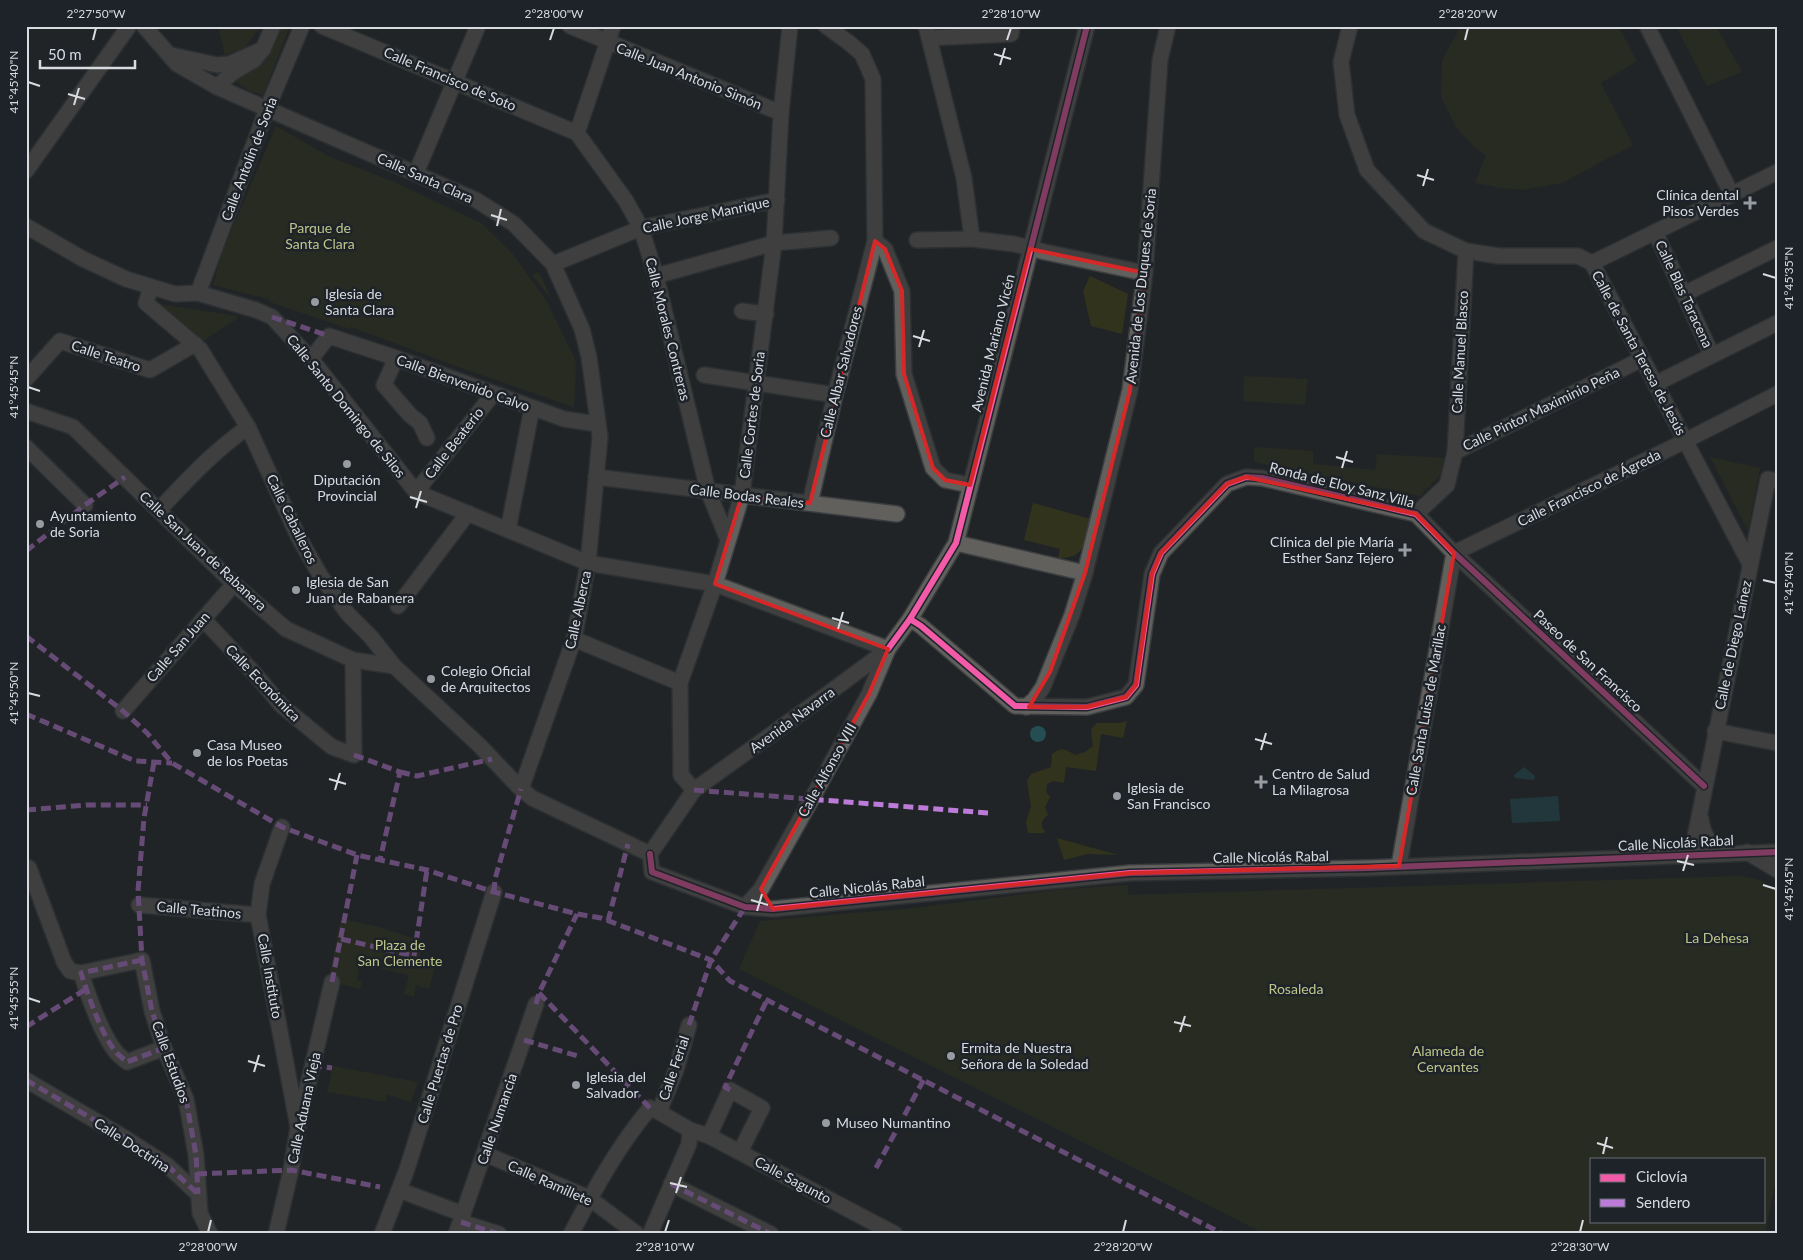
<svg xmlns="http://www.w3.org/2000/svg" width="1803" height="1260" viewBox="0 0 1803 1260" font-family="Lato,sans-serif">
<rect width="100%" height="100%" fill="#212427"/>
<g fill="#31331d" fill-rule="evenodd">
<path d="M218,26H262L244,48L225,55Z"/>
<path d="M282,26H290L263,95L250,91L235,81L267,59Z"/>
<path d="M1461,26H1618L1637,61L1601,83L1633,145L1562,183L1523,190L1501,188L1475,183L1486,155L1474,147L1456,127L1441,97L1442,60Z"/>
<path d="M1676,26H1716L1742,72L1707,86Z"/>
<path d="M276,126L330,157L392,181L481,223L512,253L546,300L575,359L576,366L574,407L467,370L351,327L349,329L270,302L268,299L213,285L222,253Z"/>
<path d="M538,272L542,278L551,299L532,275Z"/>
<path d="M1090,276L1128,294L1122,334L1091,326L1083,291Z"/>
<path d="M160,304L237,316L238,318L200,343L159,305Z"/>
<path d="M1244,376L1308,379L1305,405L1243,401Z"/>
<path d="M1254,447L1313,451V464L1375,470L1377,454L1444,458L1441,474L1420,496L1254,462Z"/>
<path d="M1710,457L1760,468L1748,531Z"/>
<path d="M1033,503L1091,519C1085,541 1086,559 1058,558L1060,549L1024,540Z"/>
<path d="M1127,721L1123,738L1101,734L1096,771L1066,767L1064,783L1053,781L1047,784L1046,792L1050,797L1045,807L1048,815C1042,819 1039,826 1045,831L1044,833H1028L1026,822L1031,807L1027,781L1031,774L1051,767L1052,754C1061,747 1065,749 1075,755L1085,752L1093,746L1091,729L1097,723H1120Z"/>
<path d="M1057,838L1118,855L1088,854L1064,860Z"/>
<path d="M1741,876L1760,880L1777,890V1175L1765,1234H1265L739,969L760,921L913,908L1066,889L1128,885V895ZM1592,1159H1764V1221H1592Z"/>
<path d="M341,919L375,926L420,940V961L436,964L429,989L416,985L414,997L404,994L409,975L382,969L383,964L361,959L357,980L362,982L360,989L328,981Z"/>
<path d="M333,1066L418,1082L411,1102L387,1094L386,1102L327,1092Z"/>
</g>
<g fill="#254e54">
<circle cx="1038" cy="734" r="8"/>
<path d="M1524,767L1535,776L1534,780L1515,778L1514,775Z"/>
<path d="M1558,796L1560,821L1512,823L1510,799Z"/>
</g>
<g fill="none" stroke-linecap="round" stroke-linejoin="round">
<g stroke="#3b3e40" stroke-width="18">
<g id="minor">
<path d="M144,26L177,64L217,87L476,200L514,224L553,264L582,329L589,357L600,437L588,563L574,639L521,789"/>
<path d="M322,26L577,133"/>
<path d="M570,26L781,113"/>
<path d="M826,26L848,42L862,54L873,79L875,241L885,249L902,291L904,374L933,468L945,480L970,485"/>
<path d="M926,26L964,178L972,239L1014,244L1045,252L1145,273"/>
<path d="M1350,26L1341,62L1347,115L1367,170L1424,231L1466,251L1499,256H1578L1592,263L1750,564"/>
<path d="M1647,26L1732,195"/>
<path d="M929,38L1011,34L1012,26"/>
<path d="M171,55L217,65L229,64L263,49"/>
<path d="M217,87L232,73L254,60L263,49L273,26"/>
<path d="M577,133L626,201L641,228L656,276L708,491L728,540"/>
<path d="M577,133L613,26"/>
<path d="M26,171L129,26"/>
<path d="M416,173L478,26"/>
<path d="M26,226L83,259L126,279L175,294L198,293L256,310L272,317L311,359L416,492L588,563L715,584L888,649"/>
<path d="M1655,232L1712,355"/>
<path d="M917,240L972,239"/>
<path d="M1592,263L1777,172"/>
<path d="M553,264L641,228L777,200"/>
<path d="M656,276L774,243L831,238"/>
<path d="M151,287L146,303L200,349L248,427L298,536L320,575L348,614L371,637L394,666L479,745L518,786L532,798L650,854"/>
<path d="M198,293L267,109L302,26"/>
<path d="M1684,294L1777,248"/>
<path d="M742,311L766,314"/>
<path d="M396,358L384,385L410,415L420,423L427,438"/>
<path d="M311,359L329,336L396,358L564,419L597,424"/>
<path d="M704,375L835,395"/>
<path d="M26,379L60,341L150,370L195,344"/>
<path d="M1655,384L1777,323"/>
<path d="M26,411L73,427L234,584L286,629L353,660L394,666"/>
<path d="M26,447L85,505"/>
<path d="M1455,452L1642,359"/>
<path d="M596,477L897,514"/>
<path d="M416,492L493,394"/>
<path d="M810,503L835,395L875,241"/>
<path d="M159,510C187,480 214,451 248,427"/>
<path d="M1416,514L1447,485L1455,452L1466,251"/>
<path d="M508,530L532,408"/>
<path d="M956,543L1085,573"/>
<path d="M1454,553L1673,447L1777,394"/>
<path d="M398,606L468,513"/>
<path d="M203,619L255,674L281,705L332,747L354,755L353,660"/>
<path d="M910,619L921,626L1015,706L1087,707L1126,697L1136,685L1152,574L1161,553L1227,484L1246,477L1262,478L1416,514L1454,553L1704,786"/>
<path d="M574,639L680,683"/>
<path d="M1026,707L1034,700L1043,687L1072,615L1085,573L1130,390L1145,273L1160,60L1168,26"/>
<path d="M123,711L234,584"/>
<path d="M1715,731L1777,743"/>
<path d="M694,790L681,775L680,683L715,584L742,495L774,243L781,113L790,26"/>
<path d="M1701,819C1703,836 1711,847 1727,853"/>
<path d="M282,827L262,884L258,915L298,1127"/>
<path d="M1747,852L1777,870"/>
<path d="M650,854L652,872L745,907L773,909L1130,873L1368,868L1777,852"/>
<path d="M650,854L694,790L826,695L887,650"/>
<path d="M1691,856L1768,479L1777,481"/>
<path d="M1399,866L1454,553"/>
<path d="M29,868L64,962L70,971L81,973"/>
<path d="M139,905L258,915"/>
<path d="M745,907L761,889L811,800L869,694L888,649L910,619L956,543L1087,26"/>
<path d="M164,1048L127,1062C124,1059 119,1056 116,1052C101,1034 88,995 81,973L142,960L152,1011L164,1048L186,1099L196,1155L200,1213L210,1234"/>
<path d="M26,1080L125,1138L167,1165L198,1194"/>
<path d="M659,1112L676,1070L689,1025"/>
<path d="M709,1136L730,1090L762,1108L740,1152"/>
<path d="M485,1154L589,1198L637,1234"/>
<path d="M671,1184L771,1234"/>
<path d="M399,1190L463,1214"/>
<path d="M461,1222L499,1234"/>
<path d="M276,1234L291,1170L298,1127L332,982"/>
<path d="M382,1234L407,1169L494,892"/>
<path d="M456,1234L536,1004"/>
<path d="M571,1234C594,1190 618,1146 650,1108L659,1112L690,1130L709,1136L895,1234"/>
<path d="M650,1234L689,1144L690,1130"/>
</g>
</g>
<use href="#minor" stroke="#62605c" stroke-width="15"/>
<g stroke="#bd7bd9" stroke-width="5" stroke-dasharray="10 5" stroke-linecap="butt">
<path d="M272,317L329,336"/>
<path d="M26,551L85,505L125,477"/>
<path d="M26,636L123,711L147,733L172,763L282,827L357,855L427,870L494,892L577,914L601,918L711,960L730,981L1223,1234"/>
<path d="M26,714L135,761L172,763"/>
<path d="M354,755L400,772L380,860"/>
<path d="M154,762L144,818L138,891L142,960L152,1011L164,1048L186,1099L196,1155L198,1194"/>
<path d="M400,772L417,776L492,759"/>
<path d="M694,790L988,813"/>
<path d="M26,810L87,805H147"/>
<path d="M494,892L495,879L521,789"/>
<path d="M608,921L628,844"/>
<path d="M341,939L414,956L427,870"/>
<path d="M142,960L81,973C88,995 101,1034 116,1052C119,1056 124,1059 127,1062L164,1048"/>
<path d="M332,982L357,855"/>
<path d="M539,993L650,1108"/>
<path d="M536,1004L539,993L577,914"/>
<path d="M689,1025L711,960L745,907"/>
<path d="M26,1027L86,989"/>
<path d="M524,1040L581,1057"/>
<path d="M312,1065L332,1068"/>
<path d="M26,1080L125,1138L167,1165L198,1194"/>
<path d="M730,1090L725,1087L767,1000"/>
<path d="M876,1168L924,1079"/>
<path d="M197,1174L291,1170L380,1187"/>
<path d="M671,1184L771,1234"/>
<path d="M461,1222L499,1234"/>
<path d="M891,1234L892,1232"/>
</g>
<g stroke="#1e232a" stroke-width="9">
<g id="cycleway">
<path d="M910,619L921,626L1015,706L1087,707L1126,697L1136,685L1152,574L1161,553L1227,484L1246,477L1262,478L1416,514L1454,553L1704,786"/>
<path d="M888,649L910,619L956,543L1087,26"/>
<path d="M650,854L652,872L745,907L773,909L1130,873L1368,868L1777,852"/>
</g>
</g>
<use href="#cycleway" stroke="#f35aa7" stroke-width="6"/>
</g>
<path d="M0 0H1803V1260H0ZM875,241L885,249L902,291L904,374L933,468L945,480L970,485L1030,249L1145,273L1130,390L1085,573L1050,672L1029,707H1087L1126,697L1136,685L1152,574L1161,553L1227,484L1246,477L1416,514L1454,553L1399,866L1130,873L773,909L761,889L869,694L888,649L715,584L742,495L810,503Z" fill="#212427" fill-opacity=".55" fill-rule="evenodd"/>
<path fill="none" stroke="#d62828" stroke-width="4" stroke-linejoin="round" d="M875,241L885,249L902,291L904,374L933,468L945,480L970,485L1030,249L1145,273L1130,390L1085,573L1050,672L1029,707H1087L1126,697L1136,685L1152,574L1161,553L1227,484L1246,477L1416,514L1454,553L1399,866L1130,873L773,909L761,889L869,694L888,649L715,584L742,495L810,503Z"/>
<path fill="none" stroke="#d8dbe0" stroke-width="2" d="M93,40L96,28M550,40L554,28M1007,40L1011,28M1465,40L1468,28M994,54L1011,59M1000,65L1005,48M28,82L40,86M68,94L85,99M74,105L79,88M1417,175L1434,180M1423,186L1428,169M491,215L507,220M497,226L501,209M1763,274L1776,278M913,336L930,341M919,347L924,330M28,387L40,391M1336,457L1353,462M1342,468L1347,451M410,497L427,502M416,508L421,491M1763,580L1776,583M832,618L849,623M838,629L843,612M28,693L40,696M1255,739L1272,744M1261,750L1266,733M329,779L346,784M335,790L340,773M1677,861L1694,865M1683,871L1688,855M1763,885L1776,889M751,900L768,905M757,911L762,894M28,998L40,1002M1174,1022L1191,1026M1180,1032L1185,1016M248,1061L265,1066M254,1072L259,1055M1597,1143L1613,1148M1603,1154L1607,1137M670,1183L687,1187M676,1193L681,1177M208,1232L211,1220M665,1232L669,1220M1123,1232L1126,1220M1580,1232L1583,1220"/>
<g fill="#989b9f" stroke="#1e232a" stroke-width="2">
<path d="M1747.5 195.5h5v5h5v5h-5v5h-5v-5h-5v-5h5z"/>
<circle cx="315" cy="302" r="5"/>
<circle cx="347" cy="464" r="5"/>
<circle cx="40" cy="524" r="5"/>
<path d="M1402.5 542.5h5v5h5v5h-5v5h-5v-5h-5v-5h5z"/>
<circle cx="296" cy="590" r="5"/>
<circle cx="431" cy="679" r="5"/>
<circle cx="197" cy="753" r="5"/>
<path d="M1258.5 774.5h5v5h5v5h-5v5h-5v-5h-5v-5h5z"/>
<circle cx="1117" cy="796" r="5"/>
<circle cx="951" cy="1056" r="5"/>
<circle cx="576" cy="1085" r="5"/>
<circle cx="826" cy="1123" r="5"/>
</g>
<g text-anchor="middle" stroke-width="5" stroke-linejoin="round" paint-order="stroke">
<g font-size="14" fill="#d8dbe0" stroke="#1e232a">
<text transform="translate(689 76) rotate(22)" y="5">Calle Juan Antonio Simón</text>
<text transform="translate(450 79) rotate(23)" y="5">Calle Francisco de Soto</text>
<text transform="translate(249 159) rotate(-69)" y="5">Calle Antolín de Soria</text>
<text transform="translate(425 178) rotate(24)" y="5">Calle Santa Clara</text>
<text transform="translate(706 215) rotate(-12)" y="5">Calle Jorge Manrique</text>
<text transform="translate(1141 286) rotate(-84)" y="5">Avenida de Los Duques de Soria</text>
<text transform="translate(1684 294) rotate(65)" y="5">Calle Blas Taracena</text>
<text transform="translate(668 329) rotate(76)" y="5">Calle Morales Contreras</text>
<text transform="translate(993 343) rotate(-76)" y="5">Avenida Mariano Vicén</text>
<text transform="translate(1460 352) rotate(-87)" y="5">Calle Manuel Blasco</text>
<text transform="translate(1639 353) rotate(62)" y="5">Calle de Santa Teresa de Jesús</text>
<text transform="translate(106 356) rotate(18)" y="5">Calle Teatro</text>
<text transform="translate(841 372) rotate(-76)" y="5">Calle Albar Salvadores</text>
<text transform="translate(463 383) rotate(20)" y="5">Calle Bienvenido Calvo</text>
<text transform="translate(346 406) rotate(51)" y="5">Calle Santo Domingo de Silos</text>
<text transform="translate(1541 409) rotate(-26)" y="5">Calle Pintor Maximinio Peña</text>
<text transform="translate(752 415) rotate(-83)" y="5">Calle Cortes de Soria</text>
<text transform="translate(454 443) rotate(-52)" y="5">Calle Beaterio</text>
<text transform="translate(1342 485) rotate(14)" y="5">Ronda de Eloy Sanz Villa</text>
<text transform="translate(1589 488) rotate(-26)" y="5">Calle Francisco de Ágreda</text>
<text transform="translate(747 496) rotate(7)" y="5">Calle Bodas Reales</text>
<text transform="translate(292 519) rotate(64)" y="5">Calle Caballeros</text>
<text transform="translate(203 551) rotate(43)" y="5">Calle San Juan de Rabanera</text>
<text transform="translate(578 610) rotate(-78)" y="5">Calle Alberca</text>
<text transform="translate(1733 645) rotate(-78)" y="5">Calle de Diego Laínez</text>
<text transform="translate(178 647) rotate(-49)" y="5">Calle San Juan</text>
<text transform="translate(1588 661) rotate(43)" y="5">Paseo de San Francisco</text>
<text transform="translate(263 683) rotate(46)" y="5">Calle Económica</text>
<text transform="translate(1426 710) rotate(-80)" y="5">Calle Santa Luisa de Marillac</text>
<text transform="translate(792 720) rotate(-36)" y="5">Avenida Navarra</text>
<text transform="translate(827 770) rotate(-61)" y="5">Calle Alfonso VIII</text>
<text transform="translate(1676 843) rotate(-3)" y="5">Calle Nicolás Rabal</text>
<text transform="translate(1271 857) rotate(-1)" y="5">Calle Nicolás Rabal</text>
<text transform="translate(867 887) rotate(-6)" y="5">Calle Nicolás Rabal</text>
<text transform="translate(199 910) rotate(5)" y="5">Calle Teatinos</text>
<text transform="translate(270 976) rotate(80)" y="5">Calle Instituto</text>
<text transform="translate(171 1062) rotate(70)" y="5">Calle Estudios</text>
<text transform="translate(440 1064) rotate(-73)" y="5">Calle Puertas de Pro</text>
<text transform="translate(674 1068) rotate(-71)" y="5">Calle Ferial</text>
<text transform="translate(304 1108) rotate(-78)" y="5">Calle Aduana Vieja</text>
<text transform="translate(497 1119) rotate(-71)" y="5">Calle Numancia</text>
<text transform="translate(132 1145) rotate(33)" y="5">Calle Doctrina</text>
<text transform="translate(793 1180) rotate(28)" y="5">Calle Sagunto</text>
<text transform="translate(550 1183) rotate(24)" y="5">Calle Ramillete</text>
</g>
<g font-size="14" fill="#d8dbe0" stroke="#1e232a" text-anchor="start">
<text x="1739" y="200" text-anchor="end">Clínica dental<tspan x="1739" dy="16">Pisos Verdes</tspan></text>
<text x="325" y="299">Iglesia de<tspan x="325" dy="16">Santa Clara</tspan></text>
<text x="347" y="485" text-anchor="middle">Diputación<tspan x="347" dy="16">Provincial</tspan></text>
<text x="50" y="521">Ayuntamiento<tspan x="50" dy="16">de Soria</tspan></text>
<text x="1394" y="547" text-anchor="end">Clínica del pie María<tspan x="1394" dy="16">Esther Sanz Tejero</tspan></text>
<text x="306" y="587">Iglesia de San<tspan x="306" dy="16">Juan de Rabanera</tspan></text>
<text x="441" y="676">Colegio Oficial<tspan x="441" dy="16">de Arquitectos</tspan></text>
<text x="207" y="750">Casa Museo<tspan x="207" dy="16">de los Poetas</tspan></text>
<text x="1272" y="779">Centro de Salud<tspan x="1272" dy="16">La Milagrosa</tspan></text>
<text x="1127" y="793">Iglesia de<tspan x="1127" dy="16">San Francisco</tspan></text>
<text x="961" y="1053">Ermita de Nuestra<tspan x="961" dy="16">Señora de la Soledad</tspan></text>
<text x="586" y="1082">Iglesia del<tspan x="586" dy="16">Salvador</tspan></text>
<text x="836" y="1128">Museo Numantino</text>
</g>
<g font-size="14" fill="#bfc588" stroke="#1e232a">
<text x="320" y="233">Parque de<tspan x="320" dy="16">Santa Clara</tspan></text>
<text x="1717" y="943">La Dehesa</text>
<text x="400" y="950">Plaza de<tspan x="400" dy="16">San Clemente</tspan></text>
<text x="1296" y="994">Rosaleda</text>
<text x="1448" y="1056">Alameda de<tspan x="1448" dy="16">Cervantes</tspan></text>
</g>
</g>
<rect width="1803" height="1260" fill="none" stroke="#1e232a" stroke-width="55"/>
<rect x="1590" y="1158" width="175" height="65" fill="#1e232a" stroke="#686d73"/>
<rect x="1600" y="1174" width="25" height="8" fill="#f35aa7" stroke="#686d73"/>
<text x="1636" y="1182" font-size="15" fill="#d8dbe0">Ciclovía</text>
<rect x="1600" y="1199" width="25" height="8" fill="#bd7bd9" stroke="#686d73"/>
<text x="1636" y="1208" font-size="15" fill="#d8dbe0">Sendero</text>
<path d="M40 60v8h95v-8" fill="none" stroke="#d8dbe0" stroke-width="2.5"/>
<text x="48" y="60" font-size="15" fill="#d8dbe0" stroke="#1e232a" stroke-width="4" paint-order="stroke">50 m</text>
<rect x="28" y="28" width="1748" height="1204" fill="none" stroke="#d8dbe0" stroke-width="2"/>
<g font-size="12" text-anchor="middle" fill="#d8dbe0">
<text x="96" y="18">2°27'50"W</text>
<text x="554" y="18">2°28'00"W</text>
<text x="1011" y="18">2°28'10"W</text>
<text x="1468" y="18">2°28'20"W</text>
<text transform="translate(14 82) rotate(-90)" y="4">41°45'40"N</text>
<text transform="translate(1789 278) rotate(-90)" y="4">41°45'35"N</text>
<text transform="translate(14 387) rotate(-90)" y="4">41°45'45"N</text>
<text transform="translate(1789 583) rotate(-90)" y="4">41°45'40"N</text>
<text transform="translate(14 693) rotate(-90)" y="4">41°45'50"N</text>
<text transform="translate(1789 889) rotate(-90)" y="4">41°45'45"N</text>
<text transform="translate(14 998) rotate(-90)" y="4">41°45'55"N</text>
<text x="208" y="1251">2°28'00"W</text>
<text x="665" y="1251">2°28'10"W</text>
<text x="1123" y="1251">2°28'20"W</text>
<text x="1580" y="1251">2°28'30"W</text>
</g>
</svg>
